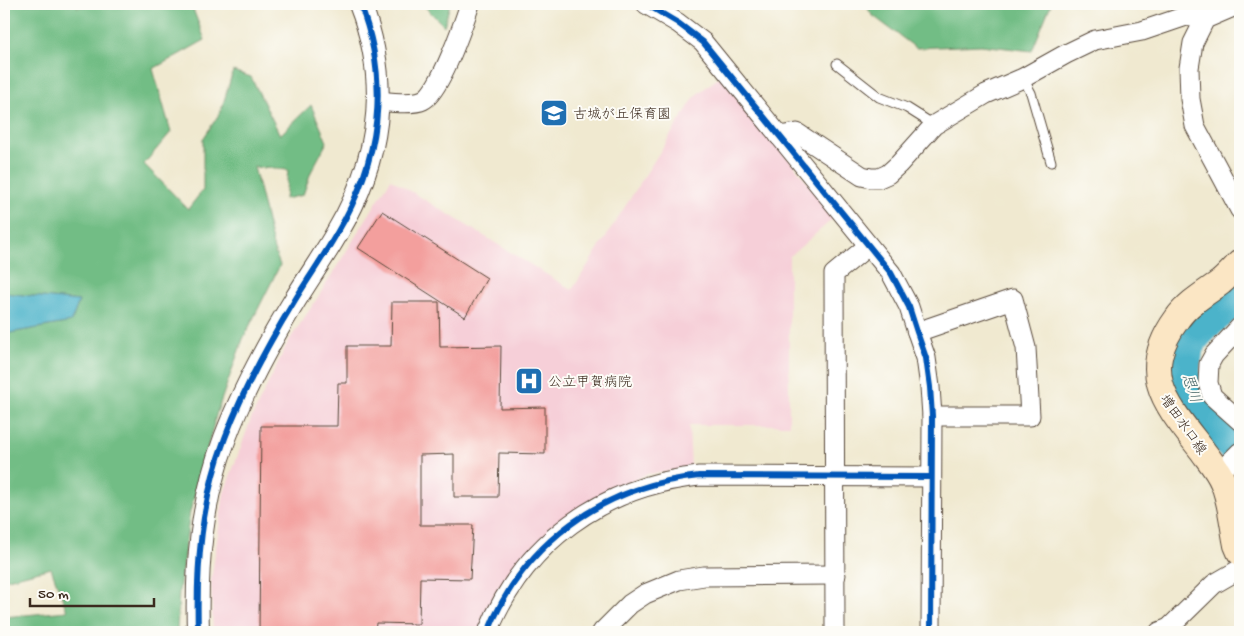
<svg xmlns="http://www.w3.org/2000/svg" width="1244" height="636" viewBox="0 0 1244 636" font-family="'Gochi Hand','Klee One',sans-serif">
<rect width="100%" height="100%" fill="#fdfcf7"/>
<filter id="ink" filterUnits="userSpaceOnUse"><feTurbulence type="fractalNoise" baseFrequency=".02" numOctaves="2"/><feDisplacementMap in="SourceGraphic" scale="10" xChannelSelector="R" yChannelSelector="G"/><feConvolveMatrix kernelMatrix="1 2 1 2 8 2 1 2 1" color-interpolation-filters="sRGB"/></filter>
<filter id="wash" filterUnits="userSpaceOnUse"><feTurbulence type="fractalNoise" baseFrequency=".0096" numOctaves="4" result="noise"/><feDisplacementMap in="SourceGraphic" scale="20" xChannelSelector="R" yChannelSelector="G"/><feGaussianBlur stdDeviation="1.12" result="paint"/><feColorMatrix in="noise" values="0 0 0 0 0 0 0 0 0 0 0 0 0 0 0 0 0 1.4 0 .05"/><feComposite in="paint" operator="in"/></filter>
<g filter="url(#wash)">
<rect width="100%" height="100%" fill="#f0e9d0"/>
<path fill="#f6cfd8" d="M722,75L835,217L789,257V425H689L691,469L647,474L591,500L567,517L479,632H213L211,581L224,493L251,419L288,342L318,297L391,179L572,290L696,95Z"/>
<g fill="#72bd85" stroke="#567452">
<path d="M4,4H78L77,7L98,4H191L205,40L153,69L171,132L144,164L188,209L203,190V139L221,111L233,71L251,77L280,135L311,105L327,142L311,172L303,195L285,199L288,170L254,167L274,250L280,265L243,339L217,412L190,512L179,591L177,632H4V617L67,611L51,568L4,580V334L71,322L79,301L4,293Z"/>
<path d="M422,4H450L444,26Z"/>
<path d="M865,4H1051L1032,51L981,45L916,48L872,15Z"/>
</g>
<path fill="#4bb3ca" stroke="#436e74" d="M4,293L79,301L71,322L4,334Z"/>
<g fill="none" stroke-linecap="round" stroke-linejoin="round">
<path stroke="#4bb3ca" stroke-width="30" d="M1240,298C1225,310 1200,328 1190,345C1188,349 1188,355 1187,360C1178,399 1215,431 1240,455"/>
</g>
<g id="blocks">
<g fill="#f39f9d">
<path d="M382,211L487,278L465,317L358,248Z"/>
<path d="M392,302H439L440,347L501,346L500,408L545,407V454L499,453L498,497H454V454L420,455V525H473L470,579L420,578L419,624L376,623L375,632H259L261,426H337L338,383H347V346H391Z"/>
</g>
</g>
</g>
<g filter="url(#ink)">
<use href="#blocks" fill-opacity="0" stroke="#564739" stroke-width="1"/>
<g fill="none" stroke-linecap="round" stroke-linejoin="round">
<g stroke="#564739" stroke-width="11">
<g id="service">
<path d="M837,64L879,97L907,108L934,125"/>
<path d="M1023,78L1031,93L1051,162"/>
</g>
</g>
<g stroke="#564739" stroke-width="21">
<g id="minor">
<path d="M646,4L678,23L703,42L891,273L909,307L917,332L926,358L930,387L932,416L931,632"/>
<path d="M1240,4L1205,19L1193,43L1189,68L1190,99L1195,126L1240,210"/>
<path d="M377,101C389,102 413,105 423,100C440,93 464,22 470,4"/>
<path d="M779,136L797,133L862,176L871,178H879L888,174L899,164L934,125L986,94L1023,78L1066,54L1095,40L1142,31L1186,16L1205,19"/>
<path d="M1240,327L1214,355L1209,364L1208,383L1212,396L1240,421"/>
<path d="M917,332L1013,299L1026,348L1030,416H932"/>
<path d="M1217,471L1229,463L1240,452"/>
<path d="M488,632C524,542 603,486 699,476L931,477"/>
<path d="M602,632L630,604L645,594L679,580L704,576L836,575"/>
<path d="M835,632L834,274L868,246"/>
<path d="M1159,632L1169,628L1214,584L1240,569"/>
</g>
</g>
<g stroke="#564739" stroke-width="24">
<path id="tertiary" d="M198,632C196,566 201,501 225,438C243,390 268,344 295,300C309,277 324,256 337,233C380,161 391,83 360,4"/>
</g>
<g stroke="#564739" stroke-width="28">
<path id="secondary" d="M1240,263C1234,269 1228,276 1221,282C1206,293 1188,303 1177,319C1137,374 1167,405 1202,450C1209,460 1218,470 1223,482C1231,500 1233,526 1237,545L1240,552"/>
</g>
<use href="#service" stroke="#fff" stroke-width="9"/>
<use href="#minor" stroke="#fff" stroke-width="19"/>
<use href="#tertiary" stroke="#fff" stroke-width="22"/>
<use href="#secondary" stroke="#fbe6c4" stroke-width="26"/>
<g stroke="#fdfcf7" stroke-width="9">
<g id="cycleway">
<path d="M646,4L678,23L703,42L891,273L909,307L917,332L926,358L930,387L932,416L931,632"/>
<path d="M198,632C196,566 201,501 225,438C243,390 268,344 295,300C309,277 324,256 337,233C380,161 391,83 360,4"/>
<path d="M488,632C524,542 603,486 699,476L931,477"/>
</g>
</g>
<use href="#cycleway" stroke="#0057b8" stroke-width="6"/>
</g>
</g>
<defs>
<g id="school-square" transform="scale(1.4375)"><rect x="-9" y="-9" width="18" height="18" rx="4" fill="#1f6fb2" stroke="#fdfcf7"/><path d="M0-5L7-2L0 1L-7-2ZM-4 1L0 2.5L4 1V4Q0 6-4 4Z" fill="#fff"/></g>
<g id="hospital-square" transform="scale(1.4375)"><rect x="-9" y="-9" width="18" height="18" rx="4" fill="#1f6fb2" stroke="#fdfcf7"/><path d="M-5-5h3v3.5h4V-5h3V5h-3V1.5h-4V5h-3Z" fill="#fff"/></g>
</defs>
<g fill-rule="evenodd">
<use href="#school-square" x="554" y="113"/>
<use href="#hospital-square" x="529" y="381"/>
</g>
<g text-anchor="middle" stroke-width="4" stroke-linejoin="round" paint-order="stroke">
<g font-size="14" fill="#3b2a1e" stroke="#fdfcf7" text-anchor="start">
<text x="573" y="118">古城が丘保育園</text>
<text x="548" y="386">公立甲賀病院</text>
</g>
<g font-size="14" fill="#3b2a1e" stroke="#fdfcf7">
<text transform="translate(1184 424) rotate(55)" y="5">増田水口線</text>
</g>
<g font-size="15" font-style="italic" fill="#416163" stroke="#fdfcf7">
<text transform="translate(1192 388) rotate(71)" y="5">思川</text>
</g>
</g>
<rect width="1244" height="636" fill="none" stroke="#fdfcf7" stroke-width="20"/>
<path d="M30 598v8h124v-8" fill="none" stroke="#3b2a1e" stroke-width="2.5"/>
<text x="38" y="598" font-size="15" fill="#3b2a1e" stroke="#fdfcf7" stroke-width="4" paint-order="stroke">50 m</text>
</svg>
